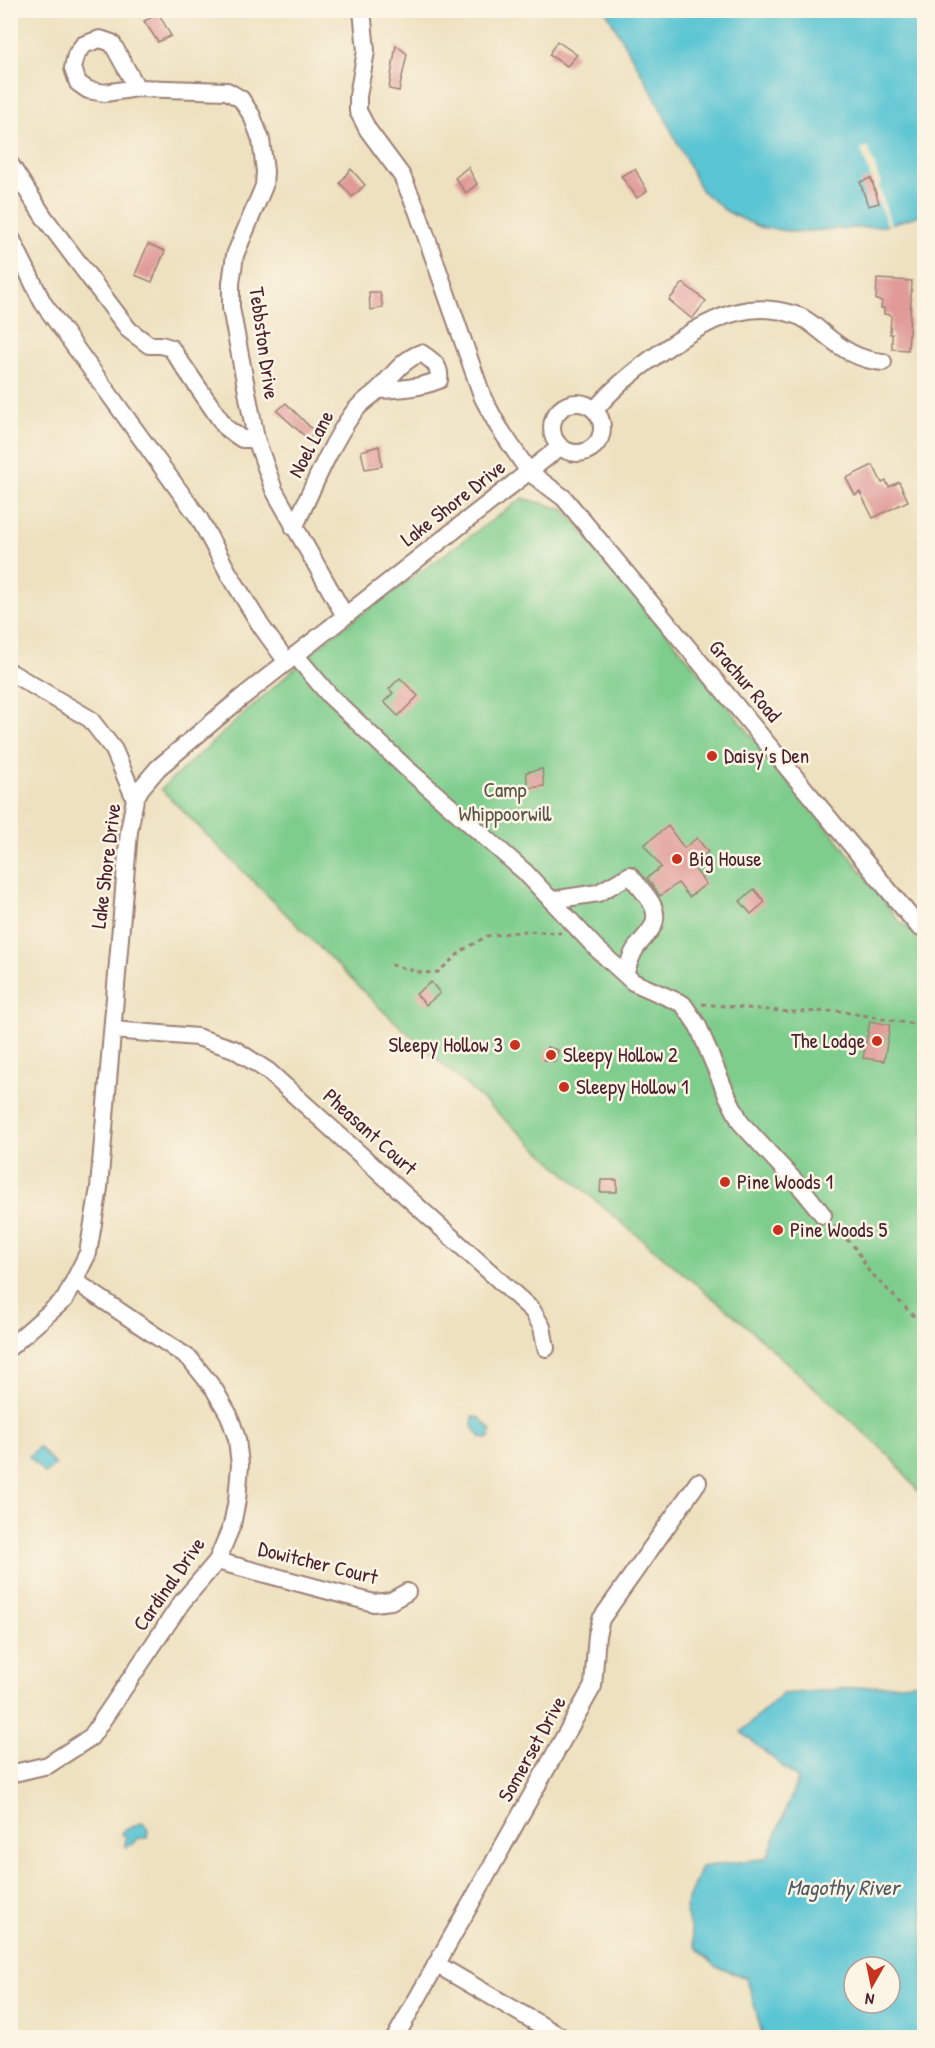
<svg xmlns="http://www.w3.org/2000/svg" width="935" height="2048" viewBox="0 0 935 2048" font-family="'Patrick Hand',sans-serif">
<rect width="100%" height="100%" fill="#fcf5e5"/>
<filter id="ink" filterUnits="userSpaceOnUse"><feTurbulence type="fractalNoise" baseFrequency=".0167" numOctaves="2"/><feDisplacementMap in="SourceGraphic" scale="12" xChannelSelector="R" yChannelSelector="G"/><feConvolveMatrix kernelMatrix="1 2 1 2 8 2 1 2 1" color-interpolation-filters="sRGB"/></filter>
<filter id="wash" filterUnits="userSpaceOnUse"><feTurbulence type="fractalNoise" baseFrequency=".008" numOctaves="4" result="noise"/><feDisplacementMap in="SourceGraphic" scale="24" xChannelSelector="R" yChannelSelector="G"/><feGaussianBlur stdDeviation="1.35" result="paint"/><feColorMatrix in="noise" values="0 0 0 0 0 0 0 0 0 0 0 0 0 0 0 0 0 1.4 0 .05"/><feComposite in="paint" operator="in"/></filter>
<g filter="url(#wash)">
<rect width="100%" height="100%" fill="#eee1c0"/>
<path fill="#7ecd8d" stroke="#64765c" stroke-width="1.5" d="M523,498L565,510L838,840L898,920L924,939V1499L891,1457L742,1322L604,1208L383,1011L161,789L326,640Z"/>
<g fill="#5ac5d3" stroke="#52727f" stroke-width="1.5" fill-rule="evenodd">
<path d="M606,11H924V214L884,226L795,232L759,227L726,211L701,190L652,92Z"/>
<path d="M473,1417L480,1418L491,1431L490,1437L487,1439L481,1438L472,1425Z"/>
<path d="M39,1447L55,1465L45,1474L29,1456Z"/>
<path d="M924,1682V2037H763L747,1978L717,1967L695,1947L685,1907L701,1867L767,1858L798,1779L741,1732L782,1694ZM854,1967H890V2003H854Z"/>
<path d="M143,1822L148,1830L147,1838H137L133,1844L127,1847L125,1844L126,1837L122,1834L123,1831Z"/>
</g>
<path fill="#eee1c0" d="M868,147L881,184L878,185L891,225L888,226L879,203L868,206L860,182L871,178L861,149Z"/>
<g id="blocks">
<g fill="#e09b99">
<path d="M159,14L171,36L158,42L144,21Z"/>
<path d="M557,41L577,55L567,66L549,55Z"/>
<path d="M396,45L407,54L399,91L389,89Z"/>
<path d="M468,167L477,184L466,193L455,178Z"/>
<path d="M351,169L365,185L352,197L340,183Z"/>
<path d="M635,169L647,191L637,198L621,176Z"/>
<path d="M871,178L879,203L868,206L860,182Z"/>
<path d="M148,244L165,251L152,282L135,275Z"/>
<path d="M877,279L912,281L908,350L892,349V334H890L891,315L884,314V308H881L882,301L876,300Z"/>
<path d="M683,283L706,301L692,319L669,300Z"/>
<path d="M369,292H380L383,308L370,310Z"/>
<path d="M286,403L315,432L308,439L277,411Z"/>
<path d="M379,446L382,466L365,469L361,451Z"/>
<path d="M873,465L882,483L886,481L889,487L899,482L908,501L873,518L860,492L855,495L846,478Z"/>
<path d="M400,678L418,696L398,716L384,702L393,693L389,689Z"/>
<path d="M542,769L544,786L528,788L526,772Z"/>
<path d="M668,826L684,848L697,838L708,852L692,865L706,884L689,897L678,883L660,896L647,878L661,867L644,845Z"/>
<path d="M754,889L765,902L751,914L740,901Z"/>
<path d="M431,982L440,993L426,1005L416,994Z"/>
<path d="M870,1021L890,1025L884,1061L863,1058Z"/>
<path d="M547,1047L558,1050L555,1062L544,1060Z"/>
<path d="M601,1180H617V1192H600Z"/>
</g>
</g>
</g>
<g filter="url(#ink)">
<use href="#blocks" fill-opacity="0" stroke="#9c8076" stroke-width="1.5"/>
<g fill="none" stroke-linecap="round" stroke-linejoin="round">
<g stroke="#9c8076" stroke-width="20">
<g id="minor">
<path d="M362,10L366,51L358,96V111L368,130L402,176L417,210L483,398L498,426L529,472L564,498L919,927"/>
<path d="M137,88L112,43L100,39L83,45L76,55L73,68L78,83L88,90L105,93L137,88L227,91L241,99L252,116L261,140L265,171L264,186L235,255L231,283V308L256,439L274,490L345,616"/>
<path d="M10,164L44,217L129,330L149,345H161L171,348L226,428L242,439H256"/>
<path d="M10,236L43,303L199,518L228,572L261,626L287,662"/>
<circle cx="577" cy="428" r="25"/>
<path d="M595,410C621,377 697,321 738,312C758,307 781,309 801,317C809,321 816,327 823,333C842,349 858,360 883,362"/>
<path d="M294,528C311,492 330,445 353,413C360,403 371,397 380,388C394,374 402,360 421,353C432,360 441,366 439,380C420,388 399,389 379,390"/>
<path d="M296,656L330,696L405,767L525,872L596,948L633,982L683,1004L698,1026L726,1093L741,1123L804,1191L823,1215"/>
<path d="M10,672L90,719L114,750L135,799"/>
<path d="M552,900L598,893L630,875C637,885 648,895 653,906C661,925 646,934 636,948C631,955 628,966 625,974"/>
<path d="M113,1030L197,1037L234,1049L268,1071L532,1310L542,1327L546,1348"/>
<path d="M10,1347L65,1299L88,1253L99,1188L129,831L135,799L141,788L158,768L241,698L560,447"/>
<path d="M217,1561L374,1603L391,1601L407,1592"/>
<path d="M10,1774L48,1765L91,1737L182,1602L217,1561L232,1525L237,1500L240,1465L237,1439L229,1415L214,1389L190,1359L75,1281"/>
<path d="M436,1964L563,2038"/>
<path d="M395,2038L593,1686L597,1635L601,1619L698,1482"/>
</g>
</g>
<g stroke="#9c8076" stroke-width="3" stroke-dasharray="4.5 4.5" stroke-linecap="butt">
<path d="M391,965L424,973L438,972L463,950L487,936L526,931L561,933"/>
<path d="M702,1004L791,1012L839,1011L924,1026"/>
<path d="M834,1226L857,1250L868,1270L924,1326"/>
</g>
<use href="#minor" stroke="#fff" stroke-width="16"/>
</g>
</g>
<g fill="#c8321e" stroke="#fcf5e5" stroke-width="2">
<circle cx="712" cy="756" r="6"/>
<circle cx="677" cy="859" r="6"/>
<circle cx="877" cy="1041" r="6"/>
<circle cx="515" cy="1045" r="6"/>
<circle cx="551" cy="1055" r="6"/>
<circle cx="564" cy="1087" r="6"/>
<circle cx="725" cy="1182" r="6"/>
<circle cx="778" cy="1230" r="6"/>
</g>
<g text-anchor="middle" stroke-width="5" stroke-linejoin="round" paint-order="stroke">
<g font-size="21" fill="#4a1f2b" stroke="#fcf5e5">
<text transform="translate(264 343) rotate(82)" y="7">Tebbston Drive</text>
<text transform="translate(311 444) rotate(-62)" y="7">Noel Lane</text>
<text transform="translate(453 503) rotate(-38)" y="7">Lake Shore Drive</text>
<text transform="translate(745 681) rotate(50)" y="7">Grachur Road</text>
<text transform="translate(106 866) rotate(-83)" y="7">Lake Shore Drive</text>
<text transform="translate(370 1132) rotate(42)" y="7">Pheasant Court</text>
<text transform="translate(318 1563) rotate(14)" y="7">Dowitcher Court</text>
<text transform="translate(169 1584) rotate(-55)" y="7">Cardinal Drive</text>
<text transform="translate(532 1749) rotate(-61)" y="7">Somerset Drive</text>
</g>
<g font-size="21" fill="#4a1f2b" stroke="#fcf5e5" text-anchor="start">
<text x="724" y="763">Daisy’s Den</text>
<text x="689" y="866">Big House</text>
<text x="865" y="1048" text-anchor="end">The Lodge</text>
<text x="503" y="1052" text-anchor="end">Sleepy Hollow 3</text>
<text x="563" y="1062">Sleepy Hollow 2</text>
<text x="576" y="1094">Sleepy Hollow 1</text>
<text x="737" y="1189">Pine Woods 1</text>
<text x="790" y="1237">Pine Woods 5</text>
</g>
<g font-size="21" fill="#5a5348" stroke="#fcf5e5">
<text x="505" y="797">Camp<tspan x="505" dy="24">Whippoorwill</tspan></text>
</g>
<g font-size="22" font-style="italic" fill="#505966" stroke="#fcf5e5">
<text x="843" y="1895">Magothy River</text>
</g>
</g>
<rect width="935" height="2048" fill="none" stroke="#fcf5e5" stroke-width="36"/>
<g transform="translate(872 1985) rotate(189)"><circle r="28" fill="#fcf5e5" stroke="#b59f9b" stroke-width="1.5"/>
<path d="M0-4.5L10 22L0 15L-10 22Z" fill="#c8321e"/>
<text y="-9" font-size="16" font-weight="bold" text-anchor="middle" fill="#4a1f2b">N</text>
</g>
</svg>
